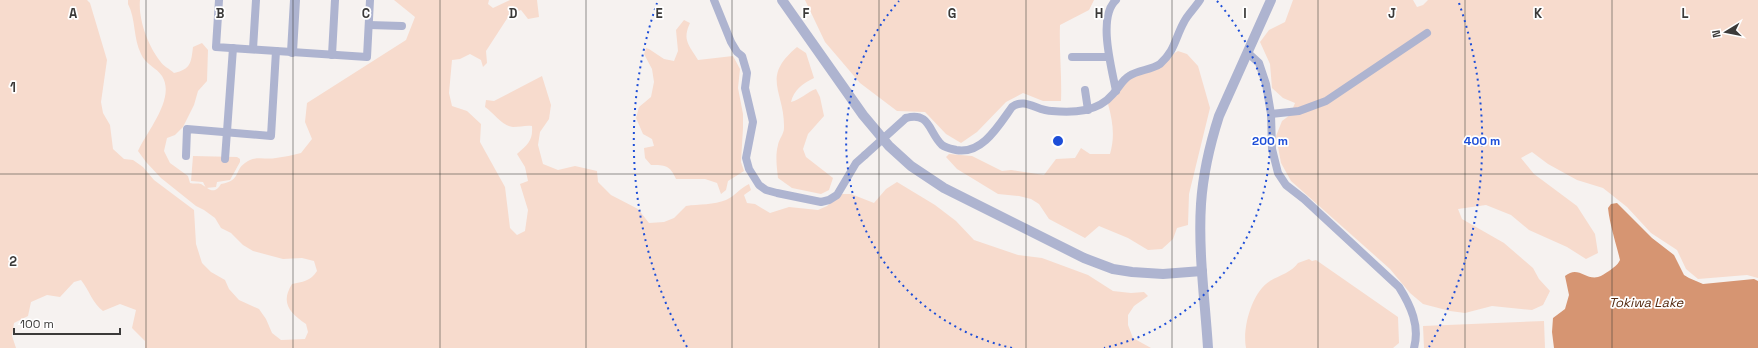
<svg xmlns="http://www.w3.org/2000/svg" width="1758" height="348" viewBox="0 0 1758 348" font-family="'Space Grotesk',sans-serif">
<rect width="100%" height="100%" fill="#f6f2f0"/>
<g fill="#f7dbcd">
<path d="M0,0H87L90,3L107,60L101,102L103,113L110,125L113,149L124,159L133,160L143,167L154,180L194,210L196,244L202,263L211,272L225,280L229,289L239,300L259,309L266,319L272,333L281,340L305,339L308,332L306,324C290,313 280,303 292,284C302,282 311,281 317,271L314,261L302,258L283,259L253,251L243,245L231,233L221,228L215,218L204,210L196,206L161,178L146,162L138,151C147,131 176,98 162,76C157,68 145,64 141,54C133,38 136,19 128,4V0H140C138,19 148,46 160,61C163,66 170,69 174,73C191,69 191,63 193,47L202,43L208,50L207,81L198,91L194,105L183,127L175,135L167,138L164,151L170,163L188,176L190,183C193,184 198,183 201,184C208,188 214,196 221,184C243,180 232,170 248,161C257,156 266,160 276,158C284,157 293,155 301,153L312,139L305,122L307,103L406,40L415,17L394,0H489L488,4L493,8L510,0H537L539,17L528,19L521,10L510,14L486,51L487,63L483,67L481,60L470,54L460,59L452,60L449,93L452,106L467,111L481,124L480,142L505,187L510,228L517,235L525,231L528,210L520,184L528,181L525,167L517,154C528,144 533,141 532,126C526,125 520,127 513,127C502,126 494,113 485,107L486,100L494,101L542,76L551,105L549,119L540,132L538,145L543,164L558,170L575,166L597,171L598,182L611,195L638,209L649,223L664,222L674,218L686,206C699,204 714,205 726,200C735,196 740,188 749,184L751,190L744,195L747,203L755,204L770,213L789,207L818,210L827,206L841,194H851L874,203L886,189L897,182L935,205L956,221L974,240L1018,255L1042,258L1088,275L1113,291L1131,293L1144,292L1148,296L1134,306L1128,315V325L1133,338L1151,348H145V341L132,328L136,310L120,304L103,311C93,304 89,290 81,280L74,282L60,297L47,295L31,302L28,316L14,323L12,336L16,348H0Z"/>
<path d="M805,0H1094L1089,10L1060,25C1059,51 1062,76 1061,101H1043L1023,93L1006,102L977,132L961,143L946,134L925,112L897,111L860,83L825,42Z"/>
<path d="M1293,0H1413L1417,7L1423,5L1428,0H1758V278L1747,275L1698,279L1686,269L1677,250L1651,233L1627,207L1603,188L1577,180L1548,164L1532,152L1521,158L1534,174L1577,206L1595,234L1598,253L1586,259L1567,247L1529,230L1511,215L1486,205L1458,209L1462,219L1504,243L1533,268L1539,279L1550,291L1543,305L1532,310L1492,306L1465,313L1450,311L1423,304L1410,293L1390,269L1291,181L1281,163L1276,136L1282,121L1290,115L1295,103L1283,98L1272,88L1270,64L1260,42L1269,30L1285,22Z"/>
<path d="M684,20L690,23C682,40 689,45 698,60L733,56L740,69L738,88L743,114V128L741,162L744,171L728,181L726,190L721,194L717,183L705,179H676C670,165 665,165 651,165L645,158L644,148L654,146L652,139L643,134L636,118L639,107L651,97L654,82L652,69L644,54L646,48L649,49L664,59L674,61L678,51L676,30Z"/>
<path d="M797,47L806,53L814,78C802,84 794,90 791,102C800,100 807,92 816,89L820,97L824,116L808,134L803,149L806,157L833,178L829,190L821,194L792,188L778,178C777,168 775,156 778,145C779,139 784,134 784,128C785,91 760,78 797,47Z"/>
<path d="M1178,51L1187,54L1198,66L1210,108L1189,194L1188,225L1177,228L1173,239L1162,249L1148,250L1128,238L1099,226L1085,238L1049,219L1039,204L1031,199L1019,196L998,194L957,169L946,157L949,154L972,156L1002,171L1011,170L1044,175L1056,159L1075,158L1081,148L1090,154H1110C1115,137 1113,122 1108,104L1127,79L1140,74Z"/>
<path d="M193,156L237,157L240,159V162L230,180L217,182L216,187L206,188L203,182L191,181Z"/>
<path d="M1309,259L1312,261L1316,260L1398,317L1399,343L1393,348H1246C1242,328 1252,292 1270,281C1280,275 1292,272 1298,263Z"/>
<path d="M1544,321L1545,348H1424L1423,326Z"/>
</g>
<path fill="#d69572" d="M1617,203L1652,238L1674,255L1684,275L1689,278L1703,284L1754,279L1758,281V348H1554L1552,332L1553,318L1565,309L1569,295L1565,276C1578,265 1585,280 1598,277C1602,276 1605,273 1609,271C1614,267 1617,266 1620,260C1616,243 1610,226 1608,208L1611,204Z"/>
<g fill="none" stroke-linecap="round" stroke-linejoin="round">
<g stroke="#aeb4d0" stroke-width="8">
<path d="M219,0L216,47L367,57L370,0"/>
<path d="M714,0L731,42L737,52L742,56L747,73L745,88L753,122L746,158L749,169L759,185L766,190L777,193L821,202L829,200L837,195L856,163L865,155"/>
<path d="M369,25L402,26"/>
<path d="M253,49L256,0"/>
<path d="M1248,53L1259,63L1266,84L1271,114L1272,149L1278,173L1286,185L1304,199L1399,287C1411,306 1420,326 1414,348"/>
<path d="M332,55L335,0"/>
<path d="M1072,57H1108"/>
<path d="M1085,90L1088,110"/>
<path d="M1116,91C1112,69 1097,17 1116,0"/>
<path d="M1271,114L1299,111L1326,101L1427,33"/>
<path d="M906,118C930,111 929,133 942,145C946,148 952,149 956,150C982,155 999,125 1012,107C1025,97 1037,111 1052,111C1074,113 1098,112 1113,94C1118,89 1123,79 1129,76C1138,70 1151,70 1160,64C1175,51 1175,38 1184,22C1188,14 1195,8 1200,0"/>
<path d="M186,156L187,129L271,136L276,51"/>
<path d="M225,159L233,48"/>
</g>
<g stroke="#aeb4d0" stroke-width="10">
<path d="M782,0L863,115L889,146L911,166L944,188L1084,258L1113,269L1132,272L1163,274L1202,271"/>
<path d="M292,52L295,0"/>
<path d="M1208,348C1205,300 1198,252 1201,204C1203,174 1210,144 1219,116L1271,0"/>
</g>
<path stroke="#aeb4d0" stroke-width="8" d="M865,155L906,118"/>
</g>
<path fill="none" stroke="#3b3a39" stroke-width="1" stroke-opacity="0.55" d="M146,0V348M293,0V348M440,0V348M586,0V348M732,0V348M879,0V348M1026,0V348M1172,0V348M1318,0V348M1465,0V348M1612,0V348M0,174H1758"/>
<g fill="none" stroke="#1d4ed8" stroke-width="2" stroke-dasharray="2 4">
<path d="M1012 348A212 212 0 0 1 899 1M1217 1A212 212 0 0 1 1104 348"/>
<path d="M687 347A424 424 0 0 1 657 3M1459 3A424 424 0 0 1 1429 347"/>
</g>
<g text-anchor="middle" stroke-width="3.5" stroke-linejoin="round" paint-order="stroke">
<g font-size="13" font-style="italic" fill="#542a10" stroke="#fff">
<text x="1646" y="307">Tokiwa Lake</text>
</g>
</g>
<g font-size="13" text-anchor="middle" font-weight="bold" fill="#3b3a39" stroke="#fff" stroke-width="3.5" stroke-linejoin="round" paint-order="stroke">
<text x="73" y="18">A</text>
<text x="220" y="18">B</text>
<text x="366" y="18">C</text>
<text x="513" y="18">D</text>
<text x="659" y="18">E</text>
<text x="806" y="18">F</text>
<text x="952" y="18">G</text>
<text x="1099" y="18">H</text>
<text x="1245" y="18">I</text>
<text x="1392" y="18">J</text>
<text x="1538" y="18">K</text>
<text x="1685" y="18">L</text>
<text x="13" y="92">1</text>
<text x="13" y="266">2</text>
</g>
<circle cx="1058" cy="141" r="6" fill="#1d4ed8" stroke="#fff" stroke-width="2"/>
<g font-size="12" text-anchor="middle" font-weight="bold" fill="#1d4ed8" stroke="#fff" stroke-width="3.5" stroke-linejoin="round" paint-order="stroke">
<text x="1270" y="145">200 m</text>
<text x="1482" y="145">400 m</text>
</g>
<g transform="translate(1726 32) rotate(260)" stroke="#ffffff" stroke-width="3" paint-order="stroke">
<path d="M0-3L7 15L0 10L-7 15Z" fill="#3b3a39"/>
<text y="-6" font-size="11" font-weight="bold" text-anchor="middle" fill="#3b3a39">N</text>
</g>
<path d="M14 328v6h106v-6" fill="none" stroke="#3b3a39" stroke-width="2"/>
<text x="20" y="328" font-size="12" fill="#3b3a39" stroke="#ffffff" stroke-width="3" paint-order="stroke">100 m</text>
</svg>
